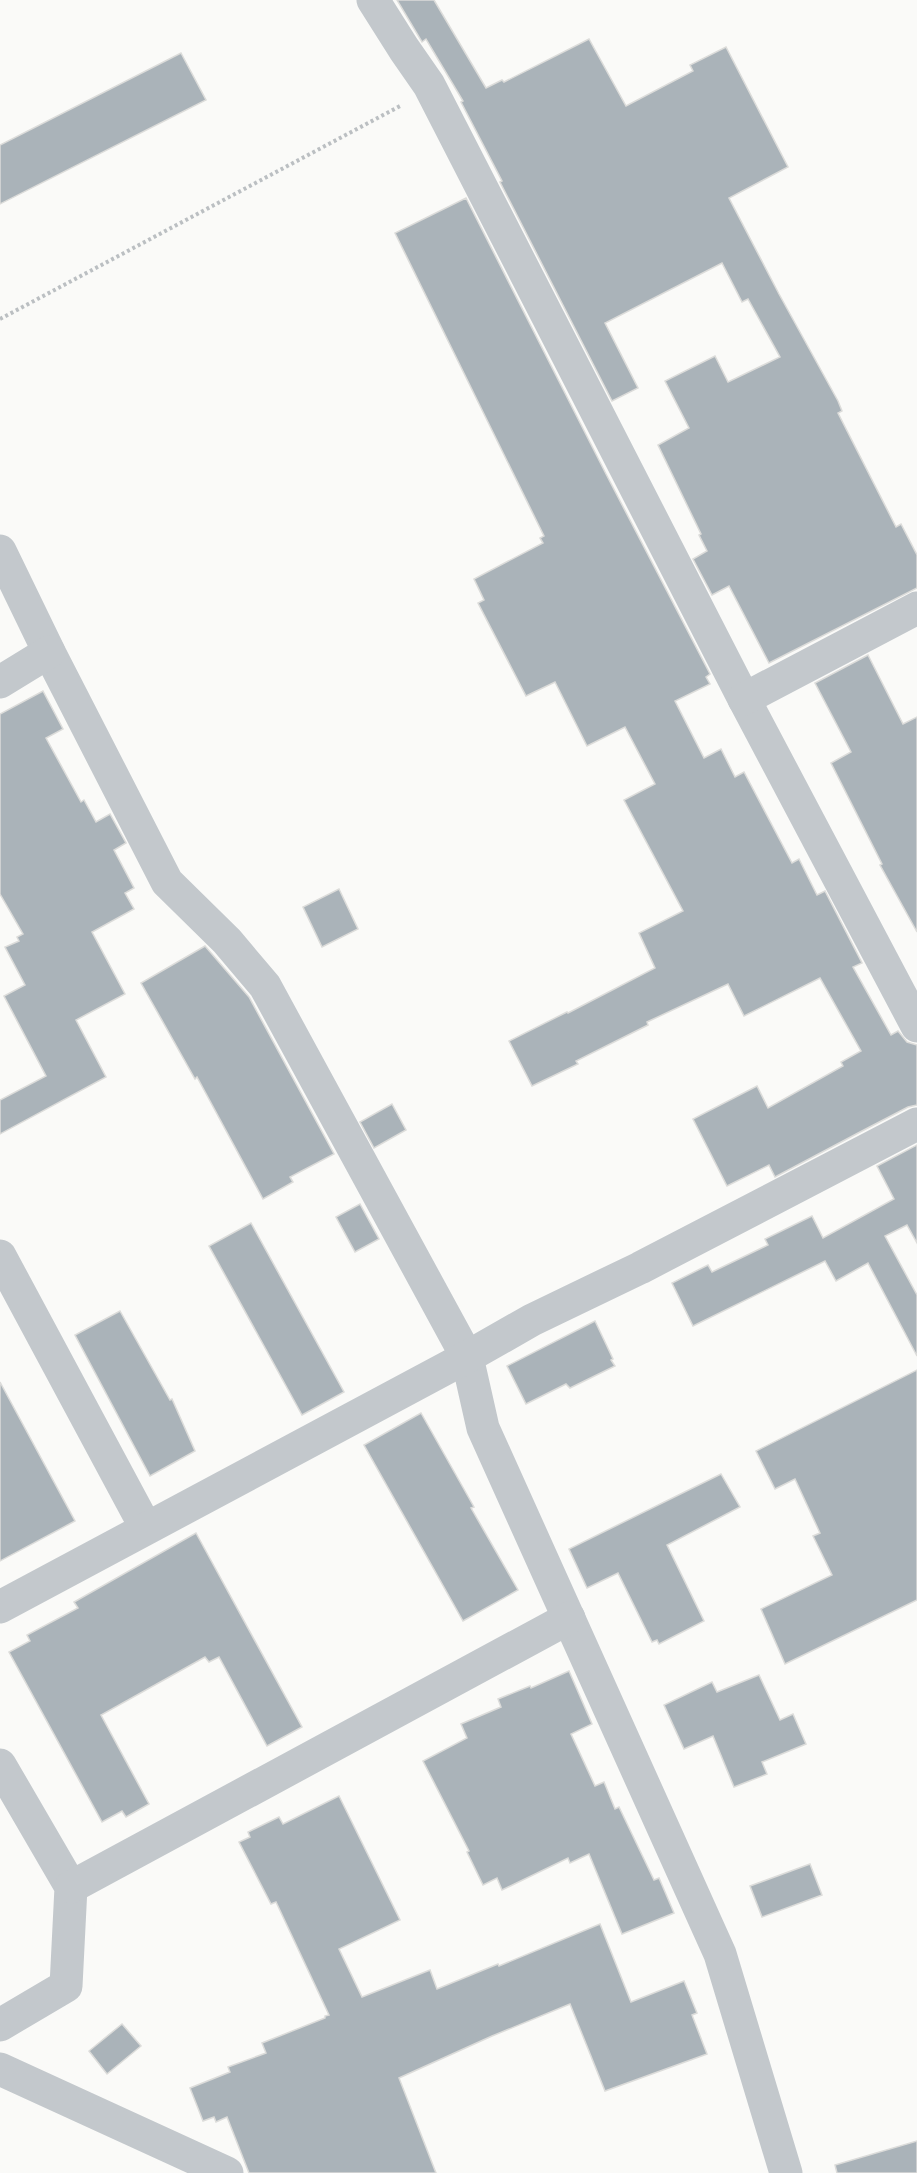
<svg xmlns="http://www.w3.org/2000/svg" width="917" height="2173" viewBox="0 0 917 2173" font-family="Helvetica,sans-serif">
<rect width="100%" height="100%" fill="#fafaf8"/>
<g fill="#aab3b9" stroke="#dcdcda" stroke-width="1.5">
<path d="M397,0H434L486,88L502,80L504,82L589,39L626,106L693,71L690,65L726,47L788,167L729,198L779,294L838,401L842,411L838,413L896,527L901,524L917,555V588L769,663L729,586L712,595L693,559L707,551L699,535L701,534L658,445L689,428L665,381L715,356L728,382L780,357L748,299L742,302L722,263L605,323L638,388L612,401L500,182L502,181L461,102L463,101L426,39L422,42Z"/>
<path d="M181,53L206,100L0,204V145Z"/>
<path d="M466,198L606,474L710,674L706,677L710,684L675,701L704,758L721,749L735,777L744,772L792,863L799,859L817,895L825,891L862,963L853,967L891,1035L898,1031L907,1042L917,1045V1105L908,1107L860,1132L775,1177L769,1165L727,1186L693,1119L757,1086L768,1108L843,1066L841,1062L861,1051L820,978L744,1016L728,984L647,1022L648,1025L576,1061L578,1064L532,1086L509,1041L567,1012L568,1013L655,968L639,933L683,911L624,800L655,784L625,727L587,746L555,682L526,696L478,603L484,600L474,579L543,543L540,538L544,536L395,233Z"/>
<path d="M868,655L903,724L917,717V932L880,865L882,864L831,763L851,752L815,683Z"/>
<path d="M43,691L63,729L46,738L81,802L84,800L96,822L110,814L126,843L114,850L134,888L125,893L134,909L92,932L125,994L76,1020L106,1077L0,1134V1100L46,1076L4,996L25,985L5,947L19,941L17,937L23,934L0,894V714Z"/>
<path d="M339,889L358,929L322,947L303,907Z"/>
<path d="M205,946L249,997L334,1154L290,1177L293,1182L263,1199L197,1077L195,1079L141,983Z"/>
<path d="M392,1104L406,1130L374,1148L360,1122Z"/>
<path d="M917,1145V1243L907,1225L885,1236L917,1295V1356L868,1263L836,1281L825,1261L693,1326L672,1283L708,1265L712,1272L768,1245L765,1239L812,1216L823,1238L894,1199L877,1166Z"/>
<path d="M360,1204L379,1239L355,1252L336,1217Z"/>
<path d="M251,1223L344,1392L302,1415L209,1246Z"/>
<path d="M120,1311L170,1400L172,1399L195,1451L150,1476L75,1335Z"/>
<path d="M595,1321L613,1359L611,1360L615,1366L570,1388L566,1384L526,1404L507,1366Z"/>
<path d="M917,1370V1600L785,1664L761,1609L832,1575L813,1536L820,1533L795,1479L775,1489L756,1451Z"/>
<path d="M0,1382L75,1521L0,1561Z"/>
<path d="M421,1413L474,1507L471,1508L518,1590L463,1621L364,1445Z"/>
<path d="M721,1474L740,1507L667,1545L704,1621L659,1644L657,1640L652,1642L618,1573L587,1588L569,1549Z"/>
<path d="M196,1533L302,1727L267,1746L219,1657L209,1662L205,1657L101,1715L149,1804L126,1817L122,1811L102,1822L9,1652L30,1641L27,1635L78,1608L74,1602Z"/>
<path d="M569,1671L592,1724L571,1734L595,1786L604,1782L615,1809L619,1807L654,1880L659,1878L674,1913L622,1934L589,1854L570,1863L568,1858L502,1890L497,1878L483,1885L467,1852L469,1851L423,1761L467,1738L461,1724L501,1707L498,1699L530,1686L531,1688Z"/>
<path d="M759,1675L780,1720L793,1714L806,1744L762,1762L767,1774L734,1787L713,1736L684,1749L664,1705L712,1682L717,1692Z"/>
<path d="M339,1796L400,1920L339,1949L362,1997L430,1970L437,1989L498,1964L499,1966L600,1924L631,2002L684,1981L697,2013L692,2015L707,2054L605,2091L570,2004L492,2036L399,2078L436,2173H249L227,2117L216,2122L214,2117L203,2121L190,2088L230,2072L228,2067L266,2053L262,2043L325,2018V2016L329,2015L276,1902L271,1904L239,1842L250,1837L248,1832L279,1817L283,1824Z"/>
<path d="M810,1864L822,1895L762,1917L750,1886Z"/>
<path d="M122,2024L141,2046L107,2074L89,2051Z"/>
<path d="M917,2141V2173H837L835,2165Z"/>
</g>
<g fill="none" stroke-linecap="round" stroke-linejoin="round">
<path stroke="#bbbfc2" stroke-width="4" stroke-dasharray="3 3" stroke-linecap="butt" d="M0,319L402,105"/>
<g stroke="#c3c8cc" stroke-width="33">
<path d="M373,0L404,49L429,85L744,699L917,1026"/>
<path d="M0,551L49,652L167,882L227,941L265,986L467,1357L483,1428L720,1954L786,2173"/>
<path d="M0,682L49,652"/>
<path d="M744,699L917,608"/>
<path d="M0,1256L146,1528"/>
<path d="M0,1607L467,1357L532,1320L640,1268L917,1124"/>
<path d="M0,1765L71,1887L66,1986L0,2025"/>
<path d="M71,1887L569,1618"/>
<path d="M0,2069L227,2173"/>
</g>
</g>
</svg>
